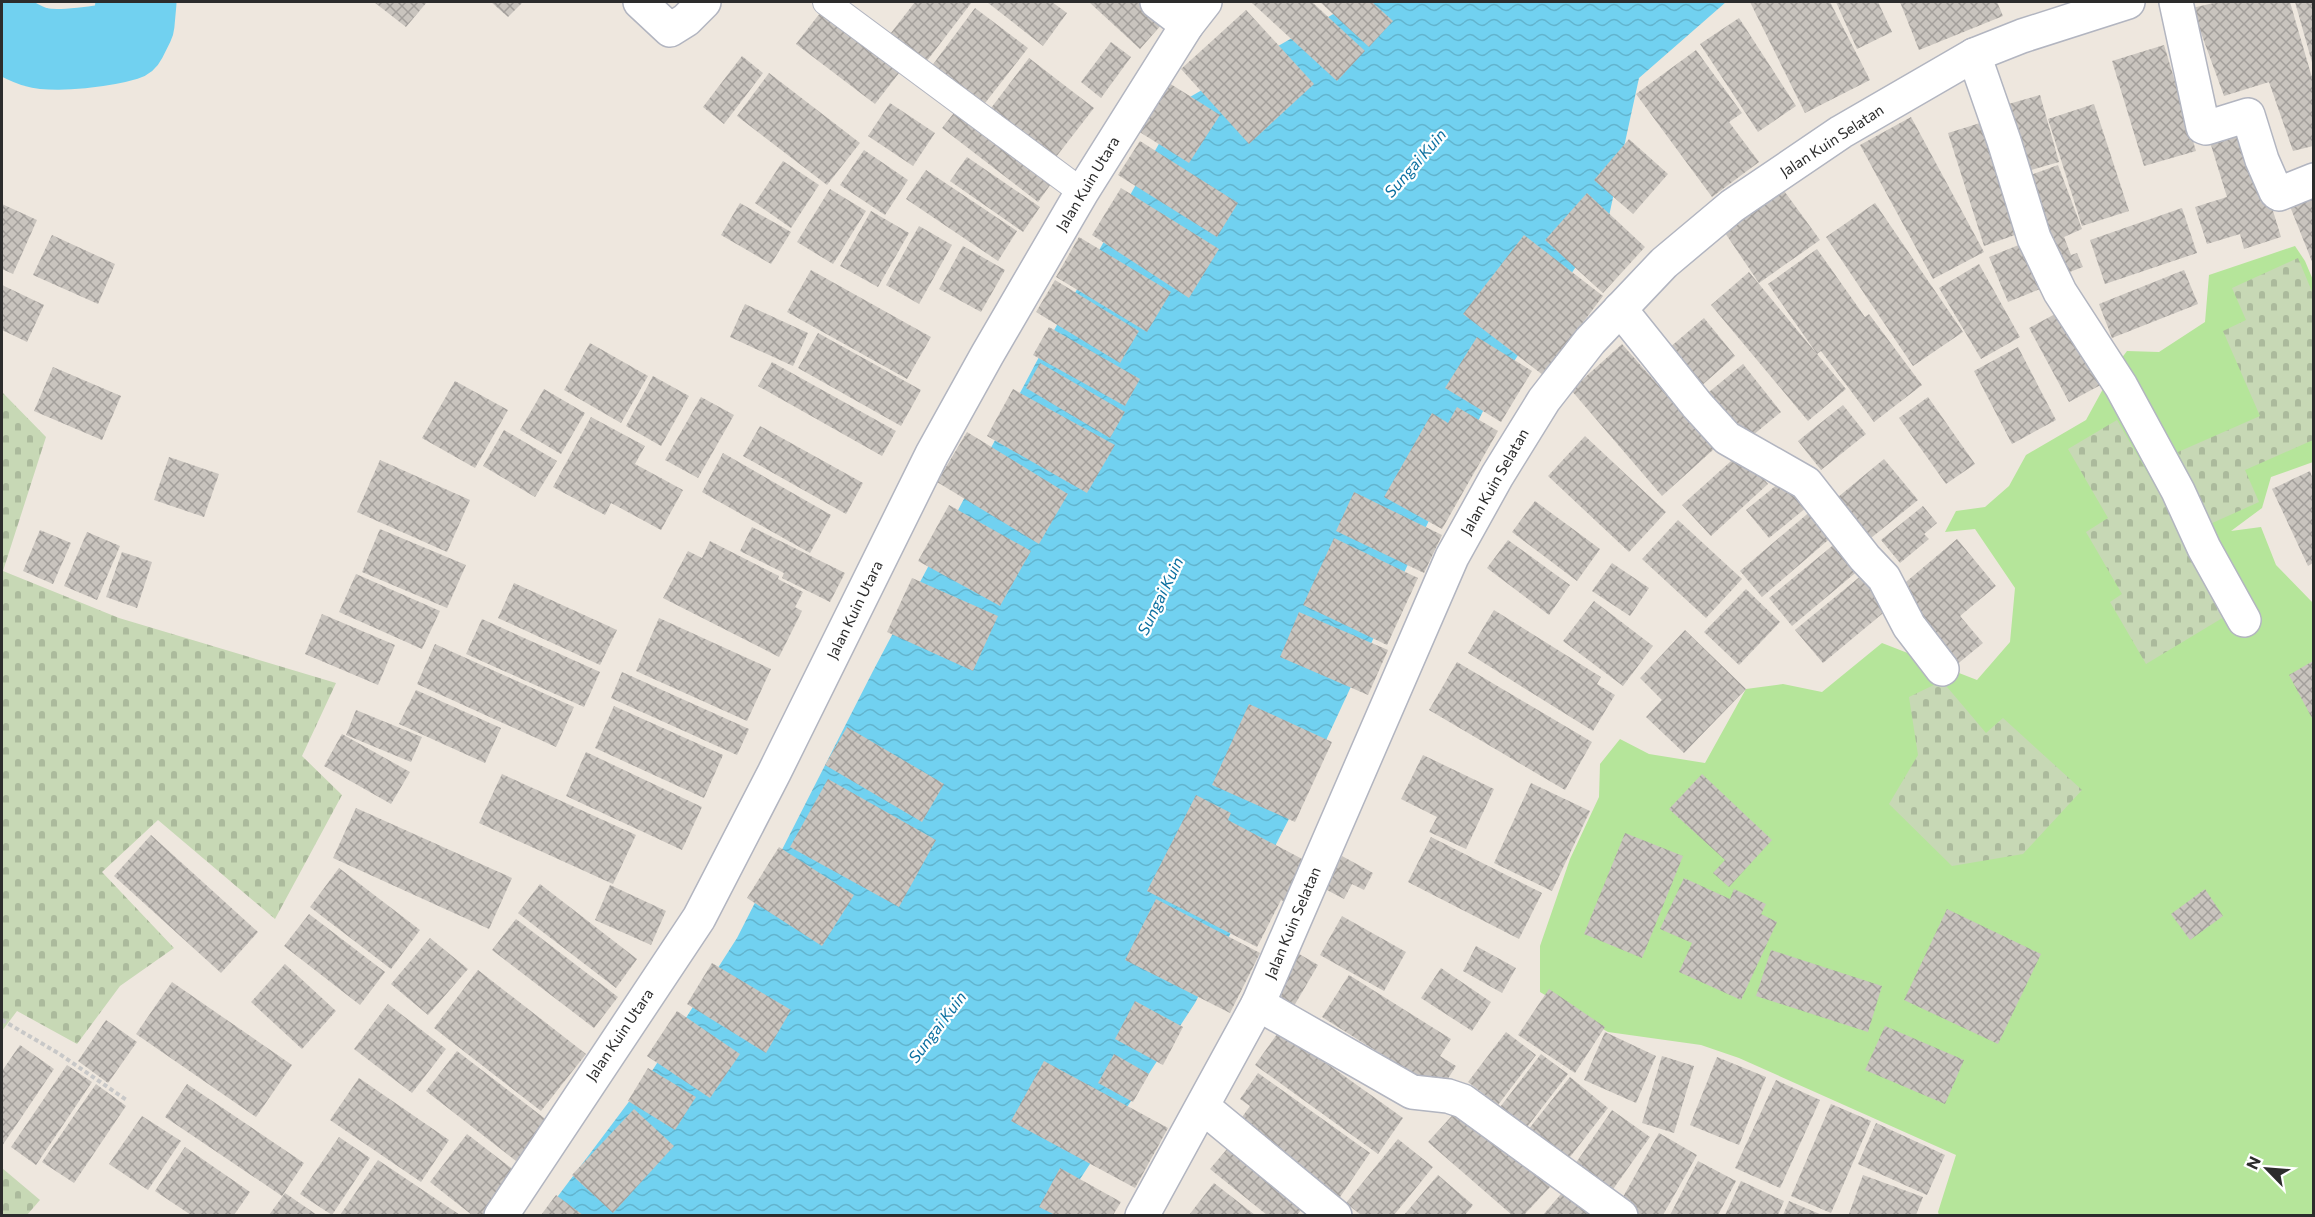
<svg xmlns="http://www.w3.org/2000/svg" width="2315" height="1217" viewBox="0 0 2315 1217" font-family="Commissioner,sans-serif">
<defs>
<pattern id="cemetery-stones" width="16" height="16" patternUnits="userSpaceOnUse" patternTransform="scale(1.5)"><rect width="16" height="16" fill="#c7d8b5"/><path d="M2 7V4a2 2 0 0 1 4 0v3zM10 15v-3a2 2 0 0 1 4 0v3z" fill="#abba9c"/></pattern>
<pattern id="water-waves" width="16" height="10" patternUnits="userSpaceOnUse" patternTransform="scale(1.5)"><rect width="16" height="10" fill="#71d1f0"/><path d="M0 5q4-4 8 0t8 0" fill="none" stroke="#62b4ce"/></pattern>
<pattern id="building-cross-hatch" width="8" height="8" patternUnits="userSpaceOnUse" patternTransform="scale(1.5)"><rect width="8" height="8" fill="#c9c4be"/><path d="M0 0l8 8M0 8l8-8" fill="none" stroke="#a39f9b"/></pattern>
</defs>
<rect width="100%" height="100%" fill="#eee7de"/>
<path fill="#b5e59a" d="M2295,246L2305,261L2313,280V462L2271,477L2262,508L2231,531L2261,527L2276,565L2313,603V1215H1939L1938,1212L1956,1155L1739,1058L1701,1045L1608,1032L1540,992V946L1570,859L1599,797L1600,764L1620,739L1649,754L1705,763L1746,689L1783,684L1822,692L1882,643L1977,680L2010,642L2015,588L1975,529L1945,532L1956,511L1985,507L2009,486L2026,455L2086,420L2115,367L2127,351L2159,352L2205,322L2209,275Z"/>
<g fill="url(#cemetery-stones)">
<path d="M2298,258L2313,294V440L2245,470L2259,502L2210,524L2178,452L2260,416L2223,331L2246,320L2232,288Z"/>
<path d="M2,392L46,437L3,571L119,618L336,683L302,756L342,795L275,919L158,820L102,872L174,948L120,986L77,1044L17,1011L2,1031Z"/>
<path d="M2117,420L2229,614L2146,664L2110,602L2122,594L2086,532L2108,518L2068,449Z"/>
<path d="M1942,681L1986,733L2003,718L2082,790L2023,854L1952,866L1889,804L1918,755L1909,697Z"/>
<path d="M2,1168L40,1200L27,1215H2Z"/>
</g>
<path fill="url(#water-waves)" d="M1354,2H1726L1639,78L1609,216L1488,401L1416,547L1294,809L1195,1003L1069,1196L1054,1215L543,1216L652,1071L737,938L873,671L1039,357L1183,101Z"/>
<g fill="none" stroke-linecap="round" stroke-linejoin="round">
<path stroke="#71d1f0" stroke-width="81" d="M2,31C13,36 24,44 36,47C57,53 106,46 126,40L134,24L136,2"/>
</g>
<g fill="url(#building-cross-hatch)">
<path d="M374,2H427L406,27Z"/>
<path d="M491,2H523L508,17Z"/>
<path d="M915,2H972L923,66L887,38Z"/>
<path d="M987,2H1052L1067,13L1043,46Z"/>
<path d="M1089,2H1138L1162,24L1140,49Z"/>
<path d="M1251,2H1312L1365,51L1337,81Z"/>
<path d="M1320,2H1372L1393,21L1369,47Z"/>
<path d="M1750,2H1830L1870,80L1805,113Z"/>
<path d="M1836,2H1878L1892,32L1857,49Z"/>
<path d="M1900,2H1997L2003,16L1919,50Z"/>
<path d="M2218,2H2290L2313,81V146L2293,151L2269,82L2224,96L2192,8Z"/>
<path d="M2295,2H2313V66Z"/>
<path d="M827,4L906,64L875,104L796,44Z"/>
<path d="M975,8L1028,48L982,107L931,67Z"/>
<path d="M1246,10L1314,84L1249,144L1181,69Z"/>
<path d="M1739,18L1796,106L1758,132L1700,44Z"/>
<path d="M1111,42L1131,57L1101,98L1081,82Z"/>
<path d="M2164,45L2196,151L2144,166L2112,61Z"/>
<path d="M1696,50L1742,113L1729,122L1759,162L1712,197L1636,94Z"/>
<path d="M742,56L763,73L724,124L703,107Z"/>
<path d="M1029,58L1094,108L1049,166L985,116Z"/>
<path d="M769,73L860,143L827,185L737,116Z"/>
<path d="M1169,83L1220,115L1189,163L1138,131Z"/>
<path d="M2040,95L2059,162L2017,174L1998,107Z"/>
<path d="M890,103L935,133L913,166L868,136Z"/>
<path d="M961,104L1056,177L1038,202L942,128Z"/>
<path d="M2094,104L2129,211L2082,226L2048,119Z"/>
<path d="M1911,117L1984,252L1933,279L1860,145Z"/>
<path d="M1993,119L2029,230L1984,246L1948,133Z"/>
<path d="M2248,129L2281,237L2244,249L2240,234L2207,244L2195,207L2227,197L2210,142Z"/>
<path d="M1629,139L1668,174L1633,214L1594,180Z"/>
<path d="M1140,141L1238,203L1217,237L1118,175Z"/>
<path d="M864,150L908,180L885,215L840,185Z"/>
<path d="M967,157L1040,207L1023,232L950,181Z"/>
<path d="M783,161L819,185L791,228L755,203Z"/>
<path d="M2058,165L2082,229L2064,237L2071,255L2077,253L2083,267L2056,277L2020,179Z"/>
<path d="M926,170L1017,231L998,261L906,199Z"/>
<path d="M1121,188L1219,249L1189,298L1092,235Z"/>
<path d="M1782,188L1820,240L1759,283L1723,230Z"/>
<path d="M830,189L866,211L833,264L797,242Z"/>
<path d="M1587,193L1645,247L1603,293L1545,240Z"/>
<path d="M2313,194V264L2289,204Z"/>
<path d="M740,203L791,232L771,264L721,235Z"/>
<path d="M1875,203L1963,332L1913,366L1826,237Z"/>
<path d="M2,204L37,220L13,274L2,269Z"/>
<path d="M2182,208L2197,253L2105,284L2090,240Z"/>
<path d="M871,211L909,233L878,287L840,266Z"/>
<path d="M919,226L952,245L919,304L886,285Z"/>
<path d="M52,235L115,264L98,304L33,275Z"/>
<path d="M1524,235L1603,296L1543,375L1463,314Z"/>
<path d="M1079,237L1171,292L1147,332L1056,277Z"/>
<path d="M2031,240L2050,285L2008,302L1989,257Z"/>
<path d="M963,246L1005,270L981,312L939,289Z"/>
<path d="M1817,249L1865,317L1869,314L1922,385L1874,422L1821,351L1817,354L1768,284Z"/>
<path d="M1979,264L2020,337L1981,359L1939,288Z"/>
<path d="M811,270L931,337L907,379L787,312Z"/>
<path d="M2184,270L2198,304L2112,338L2099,304Z"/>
<path d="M1749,272L1846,389L1808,421L1711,305Z"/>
<path d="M1055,280L1139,331L1120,363L1036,312Z"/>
<path d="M2,285L44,305L27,342L2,330Z"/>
<path d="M745,304L808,333L793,366L730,337Z"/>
<path d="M2068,307L2108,381L2069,402L2029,328Z"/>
<path d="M1704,318L1735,356L1700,387L1668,349Z"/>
<path d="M1049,327L1140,379L1125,406L1033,355Z"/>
<path d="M818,333L921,390L901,426L798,368Z"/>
<path d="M1477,337L1532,371L1501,422L1445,388Z"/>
<path d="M590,343L648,376L621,423L564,390Z"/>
<path d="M1622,344L1714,449L1662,496L1571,390Z"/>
<path d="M2018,347L2056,420L2012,444L1974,371Z"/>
<path d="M772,362L896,431L882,456L758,386Z"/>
<path d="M1040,363L1125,412L1110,438L1026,388Z"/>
<path d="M1743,364L1781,412L1741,445L1703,397Z"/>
<path d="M53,367L121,396L102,440L34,411Z"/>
<path d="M653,376L689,396L661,446L626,426Z"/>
<path d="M455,381L508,410L475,468L422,438Z"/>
<path d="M544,389L585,413L561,454L520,430Z"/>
<path d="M1013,389L1115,445L1087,493L987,436Z"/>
<path d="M701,397L734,415L698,478L665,460Z"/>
<path d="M1928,397L1975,464L1946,484L1899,418Z"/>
<path d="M1843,405L1866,434L1821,470L1798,441Z"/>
<path d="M1457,407L1498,431L1442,529L1384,497L1432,413L1448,423Z"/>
<path d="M591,417L645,446L635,464L683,490L661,530L611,503L605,515L553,487Z"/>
<path d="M760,426L863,483L846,514L743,456Z"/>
<path d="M504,430L557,461L535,497L483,466Z"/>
<path d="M967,432L1068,494L1039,544L937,482Z"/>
<path d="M1585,436L1666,512L1629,552L1548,476Z"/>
<path d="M723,453L831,515L810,553L702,492Z"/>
<path d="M1740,453L1768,484L1711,536L1682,505Z"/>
<path d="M169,457L219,474L204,517L154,500Z"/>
<path d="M1884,459L1918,500L1866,542L1832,502Z"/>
<path d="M380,460L470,500L447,552L357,512Z"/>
<path d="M2310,471L2313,480V563L2308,566L2272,489Z"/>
<path d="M1789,475L1812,503L1769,538L1746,510Z"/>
<path d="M1354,492L1442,535L1424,573L1336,531Z"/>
<path d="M1535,501L1600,549L1577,581L1512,532Z"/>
<path d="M949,505L1031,551L1000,606L918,561Z"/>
<path d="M1923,506L1937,523L1924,534L1929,539L1900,563L1881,540Z"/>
<path d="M1812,510L1834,535L1762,597L1740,571Z"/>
<path d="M1678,520L1742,579L1706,618L1642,559Z"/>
<path d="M752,527L845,573L830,602L782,578L784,573L740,551Z"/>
<path d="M380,529L466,565L447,608L362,572Z"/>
<path d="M40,530L71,543L53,584L23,571Z"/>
<path d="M87,532L120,546L97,600L64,586Z"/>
<path d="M1334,538L1418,578L1387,645L1303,605Z"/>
<path d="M1957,539L1996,586L1960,616L1983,643L1955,666L1894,592Z"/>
<path d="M1508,540L1570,585L1549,615L1487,568Z"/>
<path d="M710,541L779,576L778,579L803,592L795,607L802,611L779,657L663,598L688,551L702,558Z"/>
<path d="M1837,542L1860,569L1792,626L1769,598Z"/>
<path d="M122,552L152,562L137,608L106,597Z"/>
<path d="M1612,563L1649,588L1630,616L1592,591Z"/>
<path d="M356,574L440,611L422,649L339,612Z"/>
<path d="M1862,575L1888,609L1823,663L1795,630Z"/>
<path d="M912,578L998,616L973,671L887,632Z"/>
<path d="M514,583L617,630L600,665L498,618Z"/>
<path d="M1746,589L1780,622L1739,665L1704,632Z"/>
<path d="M1594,601L1653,646L1623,686L1563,641Z"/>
<path d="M1494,610L1601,677L1597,684L1615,695L1593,731L1468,653Z"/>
<path d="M1299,612L1388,650L1368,695L1280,657Z"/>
<path d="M322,614L395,645L378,685L305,654Z"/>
<path d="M659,618L771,669L747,721L636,671Z"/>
<path d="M482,619L600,672L584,707L466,654Z"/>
<path d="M1685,630L1746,689L1684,753L1646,717L1662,700L1640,678Z"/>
<path d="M435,644L574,707L556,747L417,684Z"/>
<path d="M2313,661V720L2289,675Z"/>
<path d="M1457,662L1592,742L1565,790L1429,710Z"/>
<path d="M622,672L749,729L737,755L611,698Z"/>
<path d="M416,690L501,728L485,763L399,724Z"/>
<path d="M1249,704L1332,742L1295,822L1212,785Z"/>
<path d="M614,706L723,755L704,798L595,748Z"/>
<path d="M356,710L422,737L411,762L346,735Z"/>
<path d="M847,727L944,784L922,822L825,765Z"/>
<path d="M342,734L410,772L391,804L324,766Z"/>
<path d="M586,752L702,807L682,850L566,796Z"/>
<path d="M1423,755L1494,789L1466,849L1429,832L1437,817L1401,799Z"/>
<path d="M502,774L636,835L613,884L479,823Z"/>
<path d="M1702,774L1772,840L1729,887L1713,873L1725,860L1669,809Z"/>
<path d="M828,779L936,840L899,907L790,847Z"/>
<path d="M1531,783L1590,811L1552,891L1494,863Z"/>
<path d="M1196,795L1231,813L1228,820L1306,861L1285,902L1281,900L1257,947L1147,891Z"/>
<path d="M356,808L512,878L489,929L333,858Z"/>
<path d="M1625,833L1683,856L1642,958L1584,934Z"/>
<path d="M151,835L258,932L221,973L114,876Z"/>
<path d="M1431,837L1542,893L1519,939L1408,882Z"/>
<path d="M779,847L854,895L822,946L747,898Z"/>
<path d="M1342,856L1373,873L1364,890L1352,884L1344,899L1325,889Z"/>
<path d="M339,868L420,930L391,969L310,907Z"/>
<path d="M1684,878L1730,899L1734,889L1766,904L1761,914L1777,922L1741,1000L1679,972L1692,943L1660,929Z"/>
<path d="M540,884L637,959L616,988L518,913Z"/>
<path d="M610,885L666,911L651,945L595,920Z"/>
<path d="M2205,889L2223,916L2190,940L2171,914Z"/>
<path d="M1156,899L1260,953L1230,1013L1125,960Z"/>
<path d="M1947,909L2041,954L1998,1044L1904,1000Z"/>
<path d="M309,914L385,972L360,1005L284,946Z"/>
<path d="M1342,916L1406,952L1384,991L1320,955Z"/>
<path d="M516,919L618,997L594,1028L492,950Z"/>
<path d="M430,938L468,969L428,1015L391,984Z"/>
<path d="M1476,946L1516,968L1502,993L1463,971Z"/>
<path d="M1771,950L1882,986L1868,1032L1756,996Z"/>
<path d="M1294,951L1318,965L1294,1006L1270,991Z"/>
<path d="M712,963L791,1010L766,1053L687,1004Z"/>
<path d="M285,964L336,1011L302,1049L251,1002Z"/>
<path d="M1441,968L1491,1002L1472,1031L1421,998Z"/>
<path d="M478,970L586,1054L541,1111L434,1028Z"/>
<path d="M1349,975L1451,1039L1440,1056L1456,1066L1440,1091L1322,1017Z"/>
<path d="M172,982L292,1065L256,1117L136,1034Z"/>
<path d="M1549,989L1605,1027L1575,1073L1518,1035Z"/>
<path d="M1135,1001L1183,1027L1163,1065L1115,1039Z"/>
<path d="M388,1004L446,1049L412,1093L354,1049Z"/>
<path d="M677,1011L740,1054L710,1098L647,1056Z"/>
<path d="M106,1020L137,1042L108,1083L78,1061Z"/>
<path d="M1885,1026L1964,1060L1945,1104L1865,1070Z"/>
<path d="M1280,1030L1403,1118L1378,1154L1255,1065Z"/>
<path d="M1506,1032L1536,1055L1498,1105L1468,1082Z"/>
<path d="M1605,1032L1656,1056L1636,1103L1584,1080Z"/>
<path d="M20,1045L54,1069L2,1146V1071Z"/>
<path d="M457,1051L548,1121L516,1161L426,1091Z"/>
<path d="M1114,1054L1149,1074L1133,1102L1098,1083Z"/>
<path d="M1541,1054L1568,1074L1524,1131L1497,1111Z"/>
<path d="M1662,1056L1694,1066L1674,1133L1642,1123Z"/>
<path d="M1717,1057L1766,1077L1739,1145L1690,1125Z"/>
<path d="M1044,1061L1168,1128L1135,1188L1011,1121Z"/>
<path d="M67,1065L92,1082L36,1165L11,1147Z"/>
<path d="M648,1068L696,1097L675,1130L628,1101Z"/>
<path d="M1258,1073L1370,1153L1338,1200L1295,1170L1300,1164L1240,1120L1250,1106L1240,1099Z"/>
<path d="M1570,1077L1608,1108L1563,1166L1524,1135Z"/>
<path d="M359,1078L449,1140L421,1182L330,1120Z"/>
<path d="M1776,1080L1820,1100L1780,1188L1735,1168Z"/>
<path d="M96,1084L126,1106L74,1183L42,1162Z"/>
<path d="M187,1084L304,1163L282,1196L165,1117Z"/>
<path d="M1831,1104L1871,1121L1831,1213L1791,1196Z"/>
<path d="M1460,1107L1550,1187L1524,1215H1512L1428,1142Z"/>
<path d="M634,1109L674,1146L613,1213L572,1175Z"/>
<path d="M1612,1110L1650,1137L1604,1202L1567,1176Z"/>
<path d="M142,1116L181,1141L148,1190L109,1164Z"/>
<path d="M1876,1123L1945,1155L1927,1195L1858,1164Z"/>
<path d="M1659,1133L1697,1155L1663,1215H1639L1619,1204Z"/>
<path d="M467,1134L515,1171L482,1215H472L430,1182Z"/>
<path d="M339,1137L370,1158L332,1215L300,1194Z"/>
<path d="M1398,1139L1433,1167L1394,1215H1361L1346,1203Z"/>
<path d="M1233,1142L1307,1203L1297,1215H1267L1210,1169Z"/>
<path d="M185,1147L250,1192L234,1215H191L155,1191Z"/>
<path d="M378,1160L460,1215H340Z"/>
<path d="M1698,1161L1736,1181L1718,1215H1670Z"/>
<path d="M1060,1168L1121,1202L1113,1215H1055L1039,1207Z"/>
<path d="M1438,1175L1473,1205L1465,1215H1404Z"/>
<path d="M1863,1175L1923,1197L1916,1215L1849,1214Z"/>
<path d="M1572,1181L1612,1215H1543Z"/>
<path d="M1741,1181L1784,1201L1778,1215H1725Z"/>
<path d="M1214,1183L1255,1215H1189Z"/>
<path d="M285,1193L317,1215H269Z"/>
<path d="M556,1195L583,1215H541Z"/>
<path d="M1789,1201L1822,1215H1783Z"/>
</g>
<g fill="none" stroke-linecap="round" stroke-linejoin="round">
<g stroke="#b2b5c0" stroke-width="28">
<path id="service" d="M826,2L1082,192"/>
</g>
<g stroke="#b2b5c0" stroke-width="36">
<g id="minor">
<path d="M640,2L670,30L686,20L704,2"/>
<path d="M1157,2L1187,25"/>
<path d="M2176,2L2203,127L2206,128L2248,115L2262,160L2276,192L2279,194L2314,180"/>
<path d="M1974,55L2004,141L2034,238L2060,292L2121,386L2178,491L2204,548L2244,620"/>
<path d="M1620,309L1697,405L1727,438L1806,483L1865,558L1884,578L1909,626L1942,669"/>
<path d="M1258,1004L1412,1092L1448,1096L1463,1101L1621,1216"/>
<path d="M1203,1107L1335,1216"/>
<path d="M1142,1216L1258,1004L1452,557L1497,476L1544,400L1590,341L1664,263L1732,206L1841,132L1974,55L2022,36L2128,2"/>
</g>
</g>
<g stroke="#b2b5c0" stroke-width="36">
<path id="tertiary" d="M501,1216L699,918L774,773L932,454L987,355L1082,192L1187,25L1205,2"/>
</g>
<path stroke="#c8c8c8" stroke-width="4" stroke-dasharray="4.5 3" stroke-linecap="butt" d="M2,1020L58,1053L128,1101"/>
<use href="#service" stroke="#fff" stroke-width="26"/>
<use href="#minor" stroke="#fff" stroke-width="33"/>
<use href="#tertiary" stroke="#fff" stroke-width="33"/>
</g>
<g text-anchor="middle" stroke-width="4.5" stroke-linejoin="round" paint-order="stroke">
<g font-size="15" fill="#2c2c2c" stroke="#fff">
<text transform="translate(1832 141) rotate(-33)" y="5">Jalan Kuin Selatan</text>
<text transform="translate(1088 184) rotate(-59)" y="5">Jalan Kuin Utara</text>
<text transform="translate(1495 482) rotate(-60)" y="5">Jalan Kuin Selatan</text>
<text transform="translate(855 610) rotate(-64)" y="5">Jalan Kuin Utara</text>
<text transform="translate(1293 923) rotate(-67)" y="5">Jalan Kuin Selatan</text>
<text transform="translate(620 1035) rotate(-56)" y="5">Jalan Kuin Utara</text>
</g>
<g font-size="16" font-style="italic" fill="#0c70a0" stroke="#fff">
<text transform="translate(1415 163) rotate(-49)" y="6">Sungai Kuin</text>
<text transform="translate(1160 596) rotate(-64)" y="6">Sungai Kuin</text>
<text transform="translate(937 1027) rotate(-53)" y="6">Sungai Kuin</text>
</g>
</g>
<rect width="2315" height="1217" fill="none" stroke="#2c2c2c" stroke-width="6"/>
<g transform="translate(2267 1169) rotate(295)" stroke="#ffffff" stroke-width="4.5" paint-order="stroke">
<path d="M0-4.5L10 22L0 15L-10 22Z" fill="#2c2c2c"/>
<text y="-9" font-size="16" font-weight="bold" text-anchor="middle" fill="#2c2c2c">N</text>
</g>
</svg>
